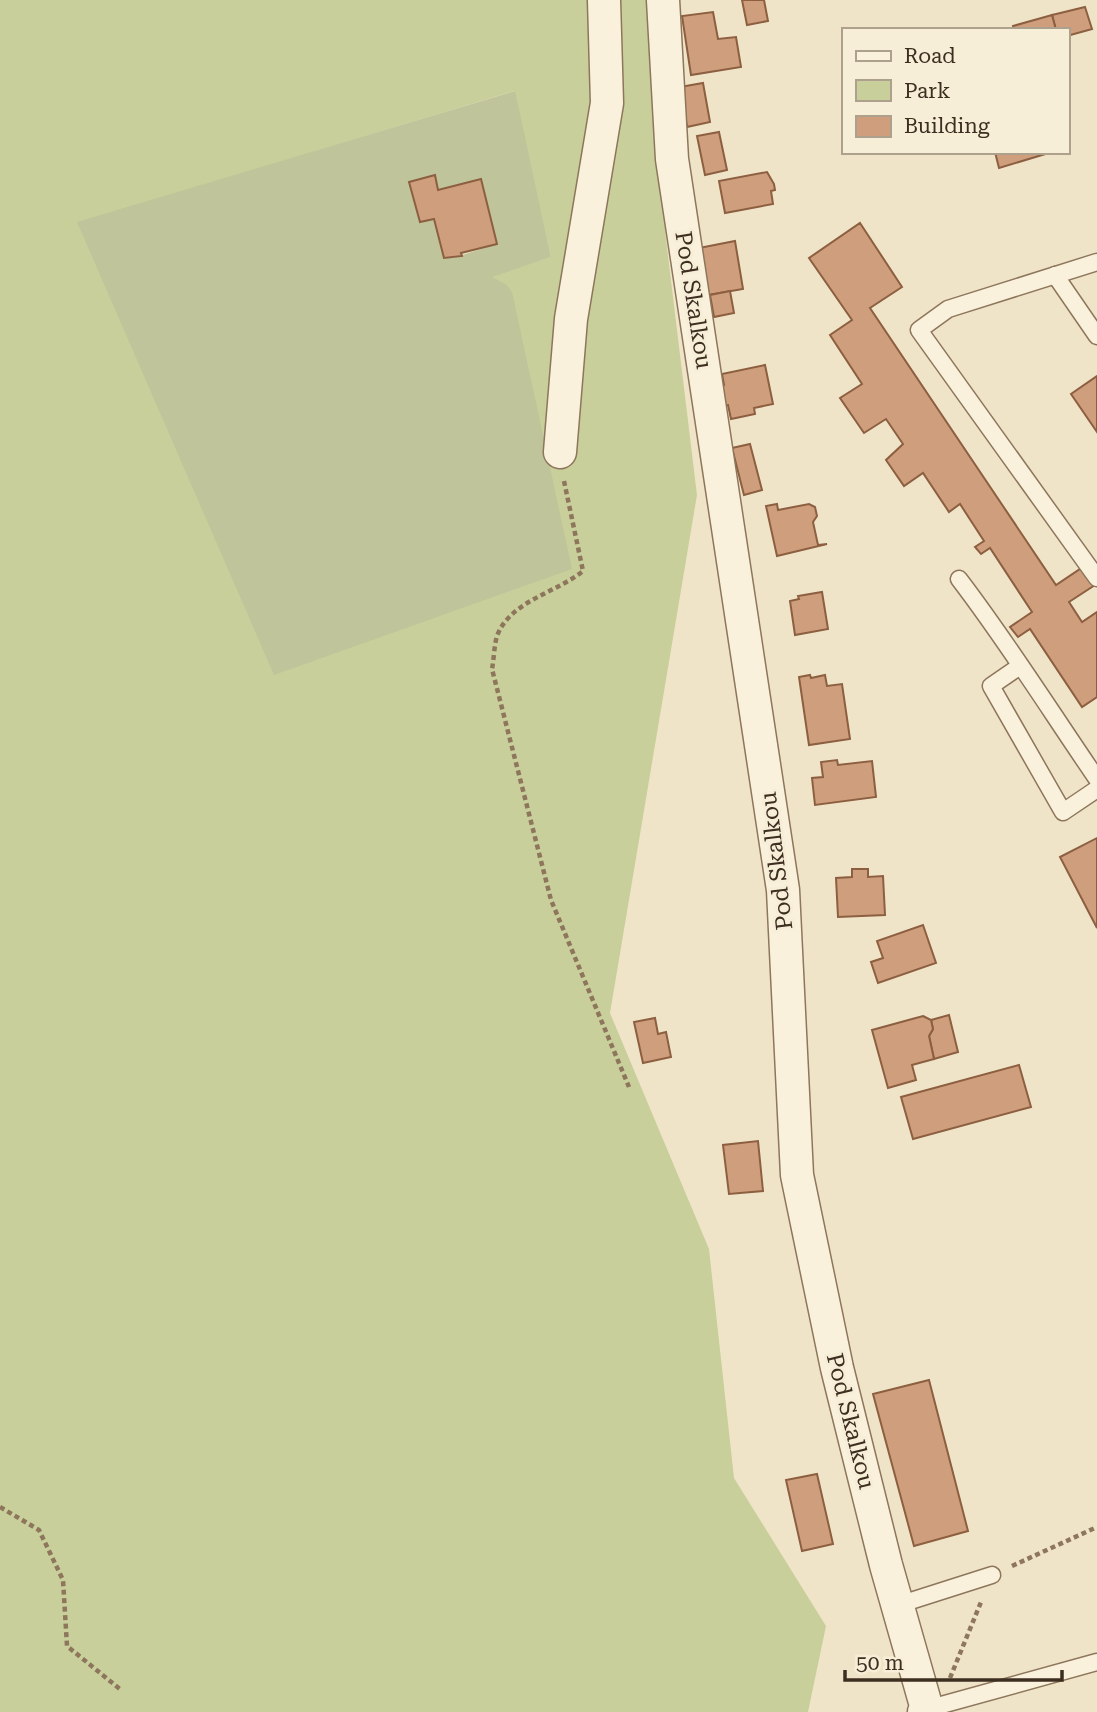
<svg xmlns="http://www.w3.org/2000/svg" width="1097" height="1712" viewBox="0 0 1097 1712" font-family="'Roboto Serif',serif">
<rect width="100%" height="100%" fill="#f0e4c8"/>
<path fill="#c9cf9b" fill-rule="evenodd" d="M0,0H646L666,239L697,495L610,1013L709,1249L734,1478L826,1626L808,1712H0ZM514,91L551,257L491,276L77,223Z"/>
<path fill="#bfc49a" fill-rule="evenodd" d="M515,91L551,257L492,277L507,285L512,292L572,569L274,675L77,222ZM435,175L438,190L480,179L497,244L453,258L434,219L420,222L410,182Z"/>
<g fill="#cf9f7d" stroke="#8d5f41" stroke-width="2">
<path d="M742,0H764L768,21L747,25Z"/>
<path d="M1085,7L1092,29L1067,36V30H1056L1052,15Z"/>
<path d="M713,12L718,39L736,37L741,67L691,75L682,16Z"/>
<path d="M1052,15L1056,30H1014L1013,26Z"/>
<path d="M703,83L710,122L687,127L680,87Z"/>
<path d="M719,132L727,170L705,175L697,136Z"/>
<path d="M995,152H1052L999,168Z"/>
<path d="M767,172L774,184L775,190L771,191L773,204L725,213L719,181Z"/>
<path d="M435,175L438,190L481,179L497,244L461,253L462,256L444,258L434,219L420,222L409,182Z"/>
<path d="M860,223L902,287L870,308L1056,585L1083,567L1095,585L1069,602L1082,622L1097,612V697L1082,707L1030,629L1018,637L1010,627L1032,612L990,548L981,554L975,547L984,541L960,504L949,512L923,473L904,486L886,460L903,444L886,419L864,433L840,398L862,384L830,335L852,320L809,258Z"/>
<path d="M735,241L743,289L708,295L699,248Z"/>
<path d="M730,291L734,313L714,317L710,295Z"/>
<path d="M765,365L773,404L754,408L755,414L731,419L728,405L720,406L716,386L724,385L722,374Z"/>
<path d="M1097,376V432L1071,394Z"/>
<path d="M750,444L762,490L744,495L732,448Z"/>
<path d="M777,504L778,510L809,504L815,507L817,516L813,522L818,545L827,544L777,556L766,506Z"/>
<path d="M822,592L828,629L795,635L790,601L799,599L798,596Z"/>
<path d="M810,675L811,678L825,675L827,686L842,684L850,739L809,745L799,677Z"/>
<path d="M837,760L838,765L872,761L876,797L815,805L812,778L823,777L821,762Z"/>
<path d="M1097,838V928L1060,857Z"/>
<path d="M852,869H868V877L883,876L885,915L838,917L836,878L852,877Z"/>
<path d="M923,925L936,963L878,983L871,962L883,958L877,941Z"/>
<path d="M949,1015L958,1052L934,1059L929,1036L933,1029L931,1020Z"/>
<path d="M923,1016L931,1020L933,1029L929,1036L934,1059L912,1065L916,1080L888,1088L872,1030Z"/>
<path d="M655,1018L658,1034L666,1032L671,1057L643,1063L634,1022Z"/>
<path d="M1019,1065L1031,1107L913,1139L901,1097Z"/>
<path d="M758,1141L763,1191L729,1194L723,1145Z"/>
<path d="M929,1380L968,1531L914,1546L873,1394Z"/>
<path d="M817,1474L833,1544L802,1551L786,1480Z"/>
</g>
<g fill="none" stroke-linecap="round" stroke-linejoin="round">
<g stroke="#8d765c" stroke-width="19">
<g id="service">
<path d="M1097,262L948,309L919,330L1097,578"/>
<path d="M1055,275L1097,336"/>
<path d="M959,579C1008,643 1051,712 1097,779"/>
<path d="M1020,666L991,686L1063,812L1097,789"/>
<path d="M898,1605L992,1575"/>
<path d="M927,1709L1097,1662"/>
</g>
</g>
<g stroke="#8d765c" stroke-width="35">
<g id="minor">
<path d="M663,0L672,159L783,890L797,1175L837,1368L886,1565L927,1709L924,1712"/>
<path d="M560,452L571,319L607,103L604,0"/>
</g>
</g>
<g stroke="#8d765c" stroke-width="4.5" stroke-dasharray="5 3.5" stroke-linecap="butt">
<path d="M564,481L583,571C556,593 510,601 497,636C494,646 494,659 492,669L551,900L629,1087"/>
<path d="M0,1507L39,1530L63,1580L67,1646L121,1690"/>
<path d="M1012,1566L1097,1527"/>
<path d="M950,1678L981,1602"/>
</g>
<use href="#service" stroke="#faf1dc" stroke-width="16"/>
<use href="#minor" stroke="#faf1dc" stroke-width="32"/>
</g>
<g text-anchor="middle" stroke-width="6" stroke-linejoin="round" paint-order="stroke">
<g font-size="23" fill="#3d2e20" stroke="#f7eed8">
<text transform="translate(694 300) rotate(81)" y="8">Pod Skalkou</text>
<text transform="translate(776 861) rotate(-97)" y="8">Pod Skalkou</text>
<text transform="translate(851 1421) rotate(76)" y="8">Pod Skalkou</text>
</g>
</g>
<rect x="842" y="28" width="228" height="126" fill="#f7eed8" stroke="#ada18e" stroke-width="2"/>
<rect x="856" y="51" width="35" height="10" fill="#faf1dc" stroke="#ada18e" stroke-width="2"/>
<text x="904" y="63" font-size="21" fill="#3d2e20">Road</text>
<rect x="856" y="80" width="35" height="21" fill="#c9cf9b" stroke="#ada18e" stroke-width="2"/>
<text x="904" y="98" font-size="21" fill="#3d2e20">Park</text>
<rect x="856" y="116" width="35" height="21" fill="#cf9f7d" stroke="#ada18e" stroke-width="2"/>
<text x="904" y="133" font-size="21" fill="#3d2e20">Building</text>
<path d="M845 1670v10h217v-10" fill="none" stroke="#3d2e20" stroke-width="3.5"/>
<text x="856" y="1670" font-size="21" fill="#3d2e20" stroke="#f7eed8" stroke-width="5" paint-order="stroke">50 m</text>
</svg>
